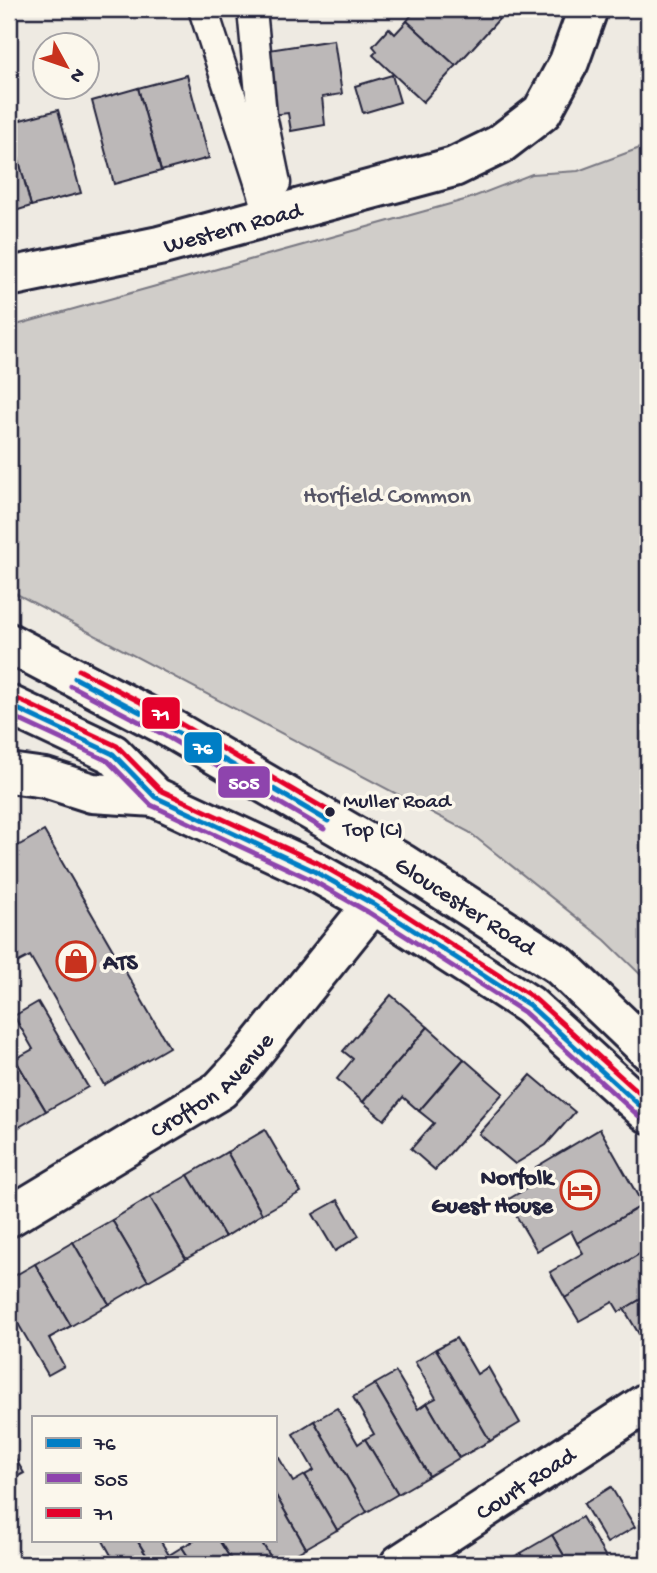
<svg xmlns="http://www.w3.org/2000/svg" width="657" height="1573" viewBox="0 0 657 1573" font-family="'Gochi Hand',sans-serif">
<rect width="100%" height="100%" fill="#eeeae2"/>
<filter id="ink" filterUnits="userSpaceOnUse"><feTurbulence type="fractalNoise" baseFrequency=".0143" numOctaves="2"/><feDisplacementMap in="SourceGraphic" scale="14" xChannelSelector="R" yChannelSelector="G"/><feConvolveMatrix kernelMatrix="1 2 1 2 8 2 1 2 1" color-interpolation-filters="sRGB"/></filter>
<g filter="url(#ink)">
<path fill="#d0cdc9" stroke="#797882" stroke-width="2" d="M648,145V982L605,940L469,832L9,590V327L468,199L532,174L578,171Z"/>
<g fill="#bcb8b8" stroke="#22223b" stroke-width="2">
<path d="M416,9H487L499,19L456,66L407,21Z"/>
<path d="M407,21L456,66L423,102L373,55L377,51L373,46L389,28L395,34Z"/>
<path d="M334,40L342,94L322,97L325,125L291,131L288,113L272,115L262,51Z"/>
<path d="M187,75L209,158L161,171L138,88Z"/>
<path d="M392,75L400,102L363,113L355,86Z"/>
<path d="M138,88L161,171L114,184L92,101Z"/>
<path d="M58,110L81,193L31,206L9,123Z"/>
<path d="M9,123L31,206L9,213Z"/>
<path d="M44,831L169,1047L104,1085L30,956L9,967V851Z"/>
<path d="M391,995L428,1027L363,1102L337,1079L353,1059L343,1051Z"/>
<path d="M38,1002L88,1087L46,1111L15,1059L33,1049L14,1016Z"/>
<path d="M428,1027L464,1059L419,1111L403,1097L384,1120L363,1102Z"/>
<path d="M15,1059L46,1111L9,1133V1063Z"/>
<path d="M464,1059L503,1093L435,1170L411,1149L434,1123L419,1111Z"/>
<path d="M531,1075L575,1112L546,1145L515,1164L479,1134Z"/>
<path d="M600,1129L643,1205L577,1243L571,1231L537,1251L507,1200L543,1179L536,1167Z"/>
<path d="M265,1130L301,1192L262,1214L227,1152Z"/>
<path d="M227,1152L262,1214L225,1237L188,1175Z"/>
<path d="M188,1175L225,1237L186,1259L150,1197Z"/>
<path d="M150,1197L186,1259L148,1281L112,1220Z"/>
<path d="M338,1200L359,1236L335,1251L313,1214Z"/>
<path d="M643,1205L648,1213V1249L565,1298L550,1272L583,1253L577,1243Z"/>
<path d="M112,1220L148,1281L109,1304L73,1242Z"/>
<path d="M73,1242L109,1304L71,1326L35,1264Z"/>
<path d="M648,1249V1295L619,1312L613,1302L579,1321L565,1298Z"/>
<path d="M35,1264L71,1326L49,1338L64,1366L48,1375L9,1308V1279Z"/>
<path d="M648,1295V1335L642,1339L624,1309Z"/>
<path d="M456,1338L477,1374L488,1367L520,1423L490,1441L436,1349Z"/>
<path d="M436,1349L490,1441L459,1458L427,1403L436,1398L415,1362Z"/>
<path d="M396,1372L418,1409L427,1403L459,1458L429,1476L375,1384Z"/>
<path d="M375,1384L429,1476L398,1494L365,1439L374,1434L353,1397Z"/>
<path d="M337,1408L358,1444L365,1439L398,1494L367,1512L314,1421Z"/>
<path d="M314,1421L367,1512L337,1530L305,1475L314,1470L293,1434Z"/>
<path d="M9,1448L24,1473L9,1481Z"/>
<path d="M275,1451L293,1482L305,1475L337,1530L306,1548L275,1494Z"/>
<path d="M611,1487L635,1527L607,1543L584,1504Z"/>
<path d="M275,1494L306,1548L278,1564H275L260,1540H275Z"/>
<path d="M582,1517L610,1564H569L552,1535Z"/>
<path d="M552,1535L569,1564H528L521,1553Z"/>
<path d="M105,1540H137L152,1564H116L103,1541Z"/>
<path d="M137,1540H160L169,1555L182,1547L193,1564H152Z"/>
<path d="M191,1540H219L234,1564H193L182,1547L192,1542Z"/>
<path d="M219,1540H260L275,1564H234Z"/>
<path d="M521,1553L528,1564H501Z"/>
<path d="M86,1554L92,1564H69Z"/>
</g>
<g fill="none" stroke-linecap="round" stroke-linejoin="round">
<g stroke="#22223b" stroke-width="33">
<g id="lane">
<path d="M203,9L270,216"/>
<path d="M252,9L262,115L276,183"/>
</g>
</g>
<g stroke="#22223b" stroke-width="44">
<g id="street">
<path id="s1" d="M9,277L159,246L454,167L499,145L542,112L569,62L588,9"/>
<path id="s2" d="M9,1217L220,1090L244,1064L373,904"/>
<path id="s3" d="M400,1564L648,1402"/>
</g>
</g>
<g stroke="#22223b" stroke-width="44">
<g id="primary">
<path id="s4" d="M9,643L163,724L403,864L559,965L648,1050"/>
<path d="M9,705L113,754L155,797L312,870L373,904L529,1005L648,1113"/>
<path d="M9,773L45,778L92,793L155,797"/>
</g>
</g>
<use href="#lane" stroke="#fbf7ec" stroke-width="28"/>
<use href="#street" stroke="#fbf7ec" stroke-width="38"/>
<use href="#primary" stroke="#fbf7ec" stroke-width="38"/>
<g stroke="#fbf7ec" stroke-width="10">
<g id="bus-1">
<path d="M75,678L163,724L328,821"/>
<path d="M9,705L113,754L155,797L312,870L373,904L529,1005L648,1113"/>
</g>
</g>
<g stroke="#fbf7ec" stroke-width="10">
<g id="bus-2">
<path d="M71,686L159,732L324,829"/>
<path d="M9,715L108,761L151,805L308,878L368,912L524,1012L642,1119"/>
</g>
</g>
<g stroke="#fbf7ec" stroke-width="10">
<g id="bus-3">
<path d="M79,670L167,716L332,813"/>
<path d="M13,697L117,746L160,790L316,862L378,897L534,998L648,1101"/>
</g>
</g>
<use href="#bus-1" stroke="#007ec5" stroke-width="5"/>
<use href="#bus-2" stroke="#8e44ad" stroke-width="5"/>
<use href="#bus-3" stroke="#e4002b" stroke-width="5"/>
</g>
</g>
<defs>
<g id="shop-ring" transform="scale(2.0125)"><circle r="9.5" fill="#fbf7ec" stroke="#c8321e" stroke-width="1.5"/><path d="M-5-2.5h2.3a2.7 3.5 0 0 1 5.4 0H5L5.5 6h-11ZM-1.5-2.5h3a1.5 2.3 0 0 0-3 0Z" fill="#c8321e"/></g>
<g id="hotel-ring" transform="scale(2.0125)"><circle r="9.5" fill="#fbf7ec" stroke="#c8321e" stroke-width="1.5"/><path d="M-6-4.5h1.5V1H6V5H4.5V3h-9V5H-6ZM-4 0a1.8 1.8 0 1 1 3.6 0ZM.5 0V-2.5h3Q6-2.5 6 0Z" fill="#c8321e"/></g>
</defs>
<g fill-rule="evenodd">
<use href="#shop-ring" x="76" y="961"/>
<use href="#hotel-ring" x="580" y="1190"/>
</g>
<circle fill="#22223b" stroke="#fbf7ec" stroke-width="2.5" cx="330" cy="812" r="6"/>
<g text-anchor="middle" stroke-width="7" stroke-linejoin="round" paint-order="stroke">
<g font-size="22" fill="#22223b" stroke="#fbf7ec" text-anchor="start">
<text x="343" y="807">Muller Road<tspan x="343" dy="28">Top (C)</tspan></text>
</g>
<g font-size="24" fill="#22223b" stroke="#fbf7ec">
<text dy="8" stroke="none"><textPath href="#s1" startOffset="229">Western Road</textPath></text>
<text dy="8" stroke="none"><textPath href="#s4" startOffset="527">Gloucester Road</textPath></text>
<text dy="8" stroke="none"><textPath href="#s2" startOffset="243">Crofton Avenue</textPath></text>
<text dy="8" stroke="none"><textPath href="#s3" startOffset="149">Court Road</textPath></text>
</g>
<g font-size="24" fill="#565566" stroke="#fbf7ec">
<text x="387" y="502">Horfield Common</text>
</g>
<g font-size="24" font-weight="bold" fill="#22223b" stroke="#fbf7ec" text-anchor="start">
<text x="103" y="969">ATS</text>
<text x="553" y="1184" text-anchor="end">Norfolk<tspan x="553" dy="28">Guest House</tspan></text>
</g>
</g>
<g stroke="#fbf7ec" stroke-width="2.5">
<rect x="141" y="696" width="40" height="34" rx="7" fill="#e4002b"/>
<rect x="183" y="731" width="40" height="33" rx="7" fill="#007ec5"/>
<rect x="217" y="765" width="54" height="34" rx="7" fill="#8e44ad"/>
</g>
<g font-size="19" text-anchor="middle" font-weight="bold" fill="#fff">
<text x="161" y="720">71</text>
<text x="203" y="754">76</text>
<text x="244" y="789">505</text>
</g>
<rect width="657" height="1573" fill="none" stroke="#fbf7ec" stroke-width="35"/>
<rect x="18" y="18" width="622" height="1538" fill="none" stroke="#22223b" stroke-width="2.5" filter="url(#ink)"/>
<rect x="32" y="1416" width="245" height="126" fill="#fbf7ec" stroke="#a4a2a5" stroke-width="2"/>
<rect x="46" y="1438" width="35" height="10" fill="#007ec5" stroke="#a4a2a5" stroke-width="2"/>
<text x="94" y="1450" font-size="21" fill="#22223b">76</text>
<rect x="46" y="1473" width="35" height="10" fill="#8e44ad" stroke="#a4a2a5" stroke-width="2"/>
<text x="94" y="1486" font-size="21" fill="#22223b">505</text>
<rect x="46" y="1508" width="35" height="10" fill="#e4002b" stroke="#a4a2a5" stroke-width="2"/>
<text x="94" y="1520" font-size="21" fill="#22223b">71</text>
<g transform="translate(66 66) rotate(130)"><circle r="33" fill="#fbf7ec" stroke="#a4a2a5" stroke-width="2"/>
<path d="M0-5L12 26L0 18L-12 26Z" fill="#c8321e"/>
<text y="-10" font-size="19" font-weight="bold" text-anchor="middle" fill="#22223b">N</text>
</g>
</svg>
